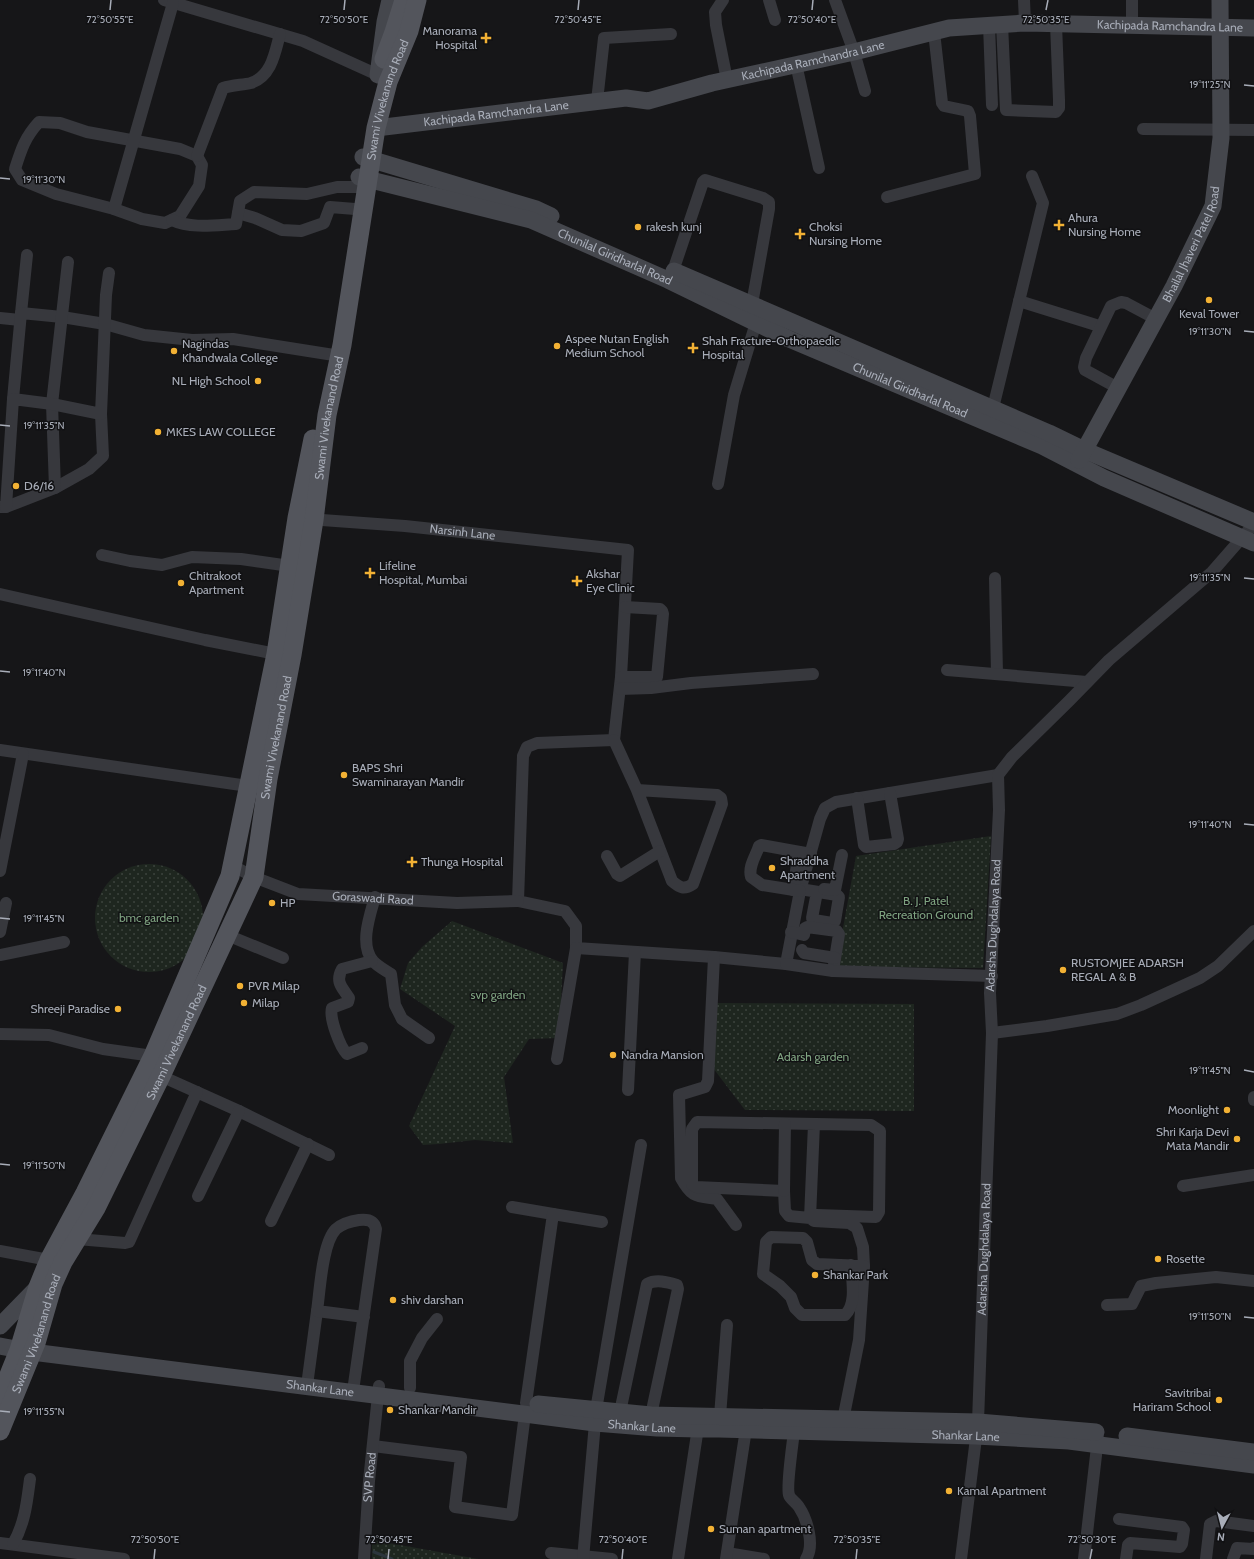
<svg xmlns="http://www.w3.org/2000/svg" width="1254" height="1559" viewBox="0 0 1254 1559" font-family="Cabin,sans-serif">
<defs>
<pattern id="park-dots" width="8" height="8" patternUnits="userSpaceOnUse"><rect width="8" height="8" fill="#1e261f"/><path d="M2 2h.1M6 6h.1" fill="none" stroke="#3c433d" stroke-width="1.8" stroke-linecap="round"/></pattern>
</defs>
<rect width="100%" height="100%" fill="#161618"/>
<g fill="url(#park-dots)">
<path d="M991,836L983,968L836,967L856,856Z"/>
<circle cx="149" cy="918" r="54"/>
<path d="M452,921L563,963L559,1038L529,1039L504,1077L513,1143L475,1140L439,1144L423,1145L409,1126L455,1026L400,989L408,963L422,947Z"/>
<path d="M713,1003L914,1004V1111L745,1110L713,1068Z"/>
<path d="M372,1540L467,1557L478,1559H372Z"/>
</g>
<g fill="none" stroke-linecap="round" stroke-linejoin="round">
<path stroke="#2c353c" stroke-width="3" d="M374,1552L392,1559"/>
<g stroke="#37383d" stroke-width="12">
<path d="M164,0L303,41L378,75"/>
<path d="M723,0L715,12L716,25L727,80"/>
<path d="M769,0L775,20"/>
<path d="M835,0L854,52L865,91"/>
<path d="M1024,0L1025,23"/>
<path d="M1002,24L1006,110L1056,112L1059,108V100L1056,24"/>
<path d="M989,25L992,105"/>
<path d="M1132,26V0"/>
<path d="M796,64L819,168"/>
<path d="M597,101L604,38L671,34"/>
<path d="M39,122L60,123L87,132L180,149L197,156L202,165L199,186L180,216L165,223L142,219L114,209L56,194L22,180L15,169C21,150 25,137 39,122Z"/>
<path d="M1143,129L1254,130"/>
<path d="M197,156L223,88C232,85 242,85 251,83C272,76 275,52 280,34"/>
<path d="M887,197L975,174L970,116L968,111L944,106L942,103L934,32"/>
<path d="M114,209L173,3"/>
<path d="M238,213L255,218L282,230L301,231L324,223L330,207L355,209"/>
<path d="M172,220C191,229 216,225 236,224L240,201L254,192L307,194L337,187H358"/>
<path d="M673,271L703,182L705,180L763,198L769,202V209L752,304"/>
<path d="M1019,301L1096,325"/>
<path d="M21,313L27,255"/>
<path d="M0,318L20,320"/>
<path d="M1118,388L1085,370L1084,367L1086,358L1111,306L1121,302L1126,303L1156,319"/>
<path d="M13,399L21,313L62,317L105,324L144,335L192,340L233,339L340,356"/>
<path d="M993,408L1043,203L1032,176"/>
<path d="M718,484L734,395L758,316"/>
<path d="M55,488L89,469L103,456L101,414"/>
<path d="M1,507H6L55,488L52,404L68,262"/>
<path d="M6,507L13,399L52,404L101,414L106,295L109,273"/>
<path id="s1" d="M308,519L405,526L628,550L621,677L614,740L537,743L527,747L523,756L518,901L565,911L576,926V948L714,957L786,964L800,891L820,819L825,808L836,802L998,775"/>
<path d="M102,555L130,561L162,565L192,557L241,559L290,566"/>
<path d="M995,578L997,674"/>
<path d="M0,594L205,640L276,654"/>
<path d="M947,670L1087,682"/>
<path d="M621,677H657L663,614L662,611L660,609L625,607"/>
<path d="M620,689L651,688L691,683L813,674"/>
<path d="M614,740L637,790L672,881C680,888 684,890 693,884L722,804L721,798L717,795L637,790"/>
<path d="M0,750L248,786"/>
<path d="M857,798L864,845L866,847L894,844L897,842L898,839L890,793"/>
<path d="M607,856L617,874L620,876L660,851"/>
<path id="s2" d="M233,866L254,877L298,894L457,903L518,901"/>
<path d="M0,871L23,754"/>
<path d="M800,889C813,891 825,893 837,895L839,897L835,921L832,923L814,920L812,918L817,892"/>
<path d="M824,889L835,890L842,855"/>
<path d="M793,890L799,852"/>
<path d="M800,891L762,885L751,877C748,866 756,856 759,846L761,845L811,854"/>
<path d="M375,897C370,915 359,945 373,961C377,966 385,970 391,974L395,1005L402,1019L429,1038"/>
<path d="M0,932L6,903"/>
<path d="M791,932L804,935L805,928L807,927L837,931L839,934L833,971"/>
<path d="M227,935L283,958"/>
<path d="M802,950L804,953L835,958"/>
<path d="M0,955L64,942"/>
<path d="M714,957L708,1081L705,1087L679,1095L681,1178C692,1198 696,1196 717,1199L736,1225"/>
<path d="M786,964L833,971L992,976"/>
<path d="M992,1033L1047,1026L1117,1014L1141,1005L1200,978L1218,966L1254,931"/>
<path d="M0,1034L49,1035L103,1049L153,1056"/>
<path d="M362,1048L347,1054C340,1047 329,1018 332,1008L348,1002L349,998C342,987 335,982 342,969L372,961"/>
<path d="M557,1059L576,948"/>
<path d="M161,1076L239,1111L329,1155"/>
<path d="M628,1090L635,952"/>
<path d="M1254,1097V1100"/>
<path d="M814,1124L810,1218L817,1215L876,1217L879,1212L880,1131L871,1125L697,1122L692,1129V1184L696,1187L784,1191L785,1211L789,1216L810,1218L814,1221L849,1223L857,1228L863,1247L864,1266L859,1340L842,1425"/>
<path d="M1183,1186L1254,1175"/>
<path d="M784,1191L785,1124"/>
<path d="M198,1196L239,1111"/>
<path d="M512,1207L553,1214"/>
<path d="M271,1221L308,1144"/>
<path d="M77,1239L125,1243L129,1242L197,1092"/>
<path d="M0,1251L49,1260"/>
<path d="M851,1265C852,1281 857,1304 845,1315H802L795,1308L791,1297L780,1286L763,1274L766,1242L771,1237L803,1238L807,1242L812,1260L817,1264L864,1266"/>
<path d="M1107,1305L1132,1304L1141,1286L1156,1283L1216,1277L1254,1281"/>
<path d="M308,1378L317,1311"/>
<path d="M354,1384L376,1229C374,1220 367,1219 359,1220C352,1221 342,1224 336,1229C322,1243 320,1291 317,1311L364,1317"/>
<path d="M410,1388V1361L422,1338L437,1319"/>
<path d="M526,1403L553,1214L602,1222"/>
<path d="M596,1410L641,1145"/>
<path d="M620,1412L647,1284C656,1279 667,1282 677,1285L678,1289L651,1415"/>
<path d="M720,1416L727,1325"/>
<path d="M794,1431C793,1442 786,1487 789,1495C790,1499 797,1503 799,1507C807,1519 815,1545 806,1559"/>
<path d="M373,1446L461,1457L455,1507L512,1515L525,1414"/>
<path d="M1119,1519L1182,1527L1184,1530L1182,1544L1180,1547L1130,1543L1128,1545L1126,1559"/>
<path d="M0,1543L124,1559"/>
<path d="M13,1544C25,1523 27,1502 30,1479"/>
<path d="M551,1553L612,1559"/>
<path d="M727,1553L764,1559"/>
<path id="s3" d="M364,1559L369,1481L379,1386"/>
<path d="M583,1559L595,1423"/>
<path d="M678,1559L699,1421"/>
<path d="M726,1559L746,1429"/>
<path id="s4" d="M961,1559L978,1422L992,1033L990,993L999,810L998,775L1012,757L1069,701L1109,660L1212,572L1254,524"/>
<path d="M1084,1559L1098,1438"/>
<path d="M1206,1559L1210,1524L1216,1521L1254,1526"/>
<path d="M1233,1559L1237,1548L1254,1549V1548"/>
</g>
<g stroke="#45474d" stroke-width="17">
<path d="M378,75L385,22L390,0"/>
<path id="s5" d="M376,128L626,98L648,101L712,83L854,52L949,28L1025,23L1254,28"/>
<path d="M363,157L536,209L551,216"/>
<path id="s6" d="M359,177L531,220L668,280L789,339L1042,446L1104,478L1254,543"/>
<path d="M674,271L1049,433L1084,450L1254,522"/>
<path id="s7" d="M1079,460L1174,286L1213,206L1221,138L1220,0"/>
<path d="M0,1326L38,1287"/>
<path id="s8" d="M0,1346L32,1352L595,1423L657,1428L698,1429H719L976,1436L1069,1441L1254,1465"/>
<path d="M538,1404L651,1415L978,1422L1096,1432"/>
<path d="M1127,1436L1254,1452"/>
</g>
<g stroke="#53555c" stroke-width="19">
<path d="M384,59L394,32L404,0"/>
<path d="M0,1397L19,1350L38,1287L49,1260L85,1193L153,1056L230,876L276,654L297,518L313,439"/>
<path id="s9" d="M0,1431L36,1343L53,1284L63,1262L96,1208L161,1076L254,877L268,779L292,655L314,520L327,415L342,345L376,128L388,82L409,31L417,0"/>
</g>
</g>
<path fill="none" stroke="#a8adb8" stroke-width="1.5" d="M110,10L111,0M344,10L345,0M578,10L579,0M812,10L813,0M1046,10L1048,0M1244,85L1254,86M0,178L10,179M1244,331L1254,332M0,425L10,426M1244,578L1254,579M0,671L10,672M1244,824L1254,825M0,918L10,919M1244,1070L1254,1072M0,1164L10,1165M1244,1317L1254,1318M0,1411L10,1412M154,1559L155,1549M388,1559L389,1549M622,1559L623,1549M856,1559L857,1549M1090,1559L1092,1549"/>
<g fill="#f2b134" stroke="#111113" stroke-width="1.5">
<path d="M484 32h4v4h4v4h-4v4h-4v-4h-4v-4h4z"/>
<path d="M1057 219h4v4h4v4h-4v4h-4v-4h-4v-4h4z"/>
<circle cx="638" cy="227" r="4"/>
<path d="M798 228h4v4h4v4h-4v4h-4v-4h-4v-4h4z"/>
<circle cx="1209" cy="300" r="4"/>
<circle cx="557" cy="346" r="4"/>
<path d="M691 342h4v4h4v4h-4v4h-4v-4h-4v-4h4z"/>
<circle cx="174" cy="351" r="4"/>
<circle cx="258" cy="381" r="4"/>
<circle cx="158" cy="432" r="4"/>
<circle cx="16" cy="486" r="4"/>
<path d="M368 567h4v4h4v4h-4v4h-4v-4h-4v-4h4z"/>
<path d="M575 575h4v4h4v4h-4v4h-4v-4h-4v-4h4z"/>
<circle cx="181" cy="583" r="4"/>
<circle cx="344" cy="775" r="4"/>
<path d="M410 856h4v4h4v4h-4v4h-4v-4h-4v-4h4z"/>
<circle cx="772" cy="868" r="4"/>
<circle cx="272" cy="903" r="4"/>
<circle cx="1063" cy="970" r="4"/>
<circle cx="240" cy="986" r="4"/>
<circle cx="244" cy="1003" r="4"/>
<circle cx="118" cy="1009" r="4"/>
<circle cx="613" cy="1055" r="4"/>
<circle cx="1227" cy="1110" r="4"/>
<circle cx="1237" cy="1139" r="4"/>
<circle cx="1158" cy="1259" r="4"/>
<circle cx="815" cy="1275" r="4"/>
<circle cx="393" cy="1300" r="4"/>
<circle cx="1219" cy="1400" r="4"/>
<circle cx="390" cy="1410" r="4"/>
<circle cx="949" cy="1491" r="4"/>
<circle cx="711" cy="1529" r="4"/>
</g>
<g text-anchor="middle" stroke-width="3" stroke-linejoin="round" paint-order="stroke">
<g font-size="12" fill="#a8adb8" stroke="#111113">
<text dy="4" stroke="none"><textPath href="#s5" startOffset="805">Kachipada Ramchandra Lane</textPath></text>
<text dy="4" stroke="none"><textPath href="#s5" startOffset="444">Kachipada Ramchandra Lane</textPath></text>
<text dy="4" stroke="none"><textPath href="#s9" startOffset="1400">Swami Vivekanand Road</textPath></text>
<text dy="4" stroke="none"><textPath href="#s5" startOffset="121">Kachipada Ramchandra Lane</textPath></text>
<text dy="4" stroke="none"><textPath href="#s7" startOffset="244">Bhailal Jhaveri Patel Road</textPath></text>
<text dy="4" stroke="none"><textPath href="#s6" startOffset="269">Chunilal Giridharlal Road</textPath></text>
<text dy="4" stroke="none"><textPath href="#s6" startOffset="593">Chunilal Giridharlal Road</textPath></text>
<text dy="4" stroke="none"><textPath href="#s9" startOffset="1076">Swami Vivekanand Road</textPath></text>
<text dy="4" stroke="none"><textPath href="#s1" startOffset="155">Narsinh Lane</textPath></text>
<text dy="4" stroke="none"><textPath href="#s9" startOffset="752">Swami Vivekanand Road</textPath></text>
<text dy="4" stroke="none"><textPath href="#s2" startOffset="146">Goraswadi Raod</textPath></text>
<text dy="4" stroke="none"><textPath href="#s4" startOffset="635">Adarsha Dughdalaya Road</textPath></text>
<text dy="4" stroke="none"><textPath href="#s9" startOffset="428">Swami Vivekanand Road</textPath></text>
<text dy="4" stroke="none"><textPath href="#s4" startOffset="311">Adarsha Dughdalaya Road</textPath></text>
<text dy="4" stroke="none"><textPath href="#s9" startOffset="104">Swami Vivekanand Road</textPath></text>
<text dy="4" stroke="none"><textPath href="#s8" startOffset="323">Shankar Lane</textPath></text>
<text dy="4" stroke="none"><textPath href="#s8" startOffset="647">Shankar Lane</textPath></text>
<text dy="4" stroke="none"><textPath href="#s8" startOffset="971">Shankar Lane</textPath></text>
<text dy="4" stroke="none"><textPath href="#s3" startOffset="82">SVP Road</textPath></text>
</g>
<g font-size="12" fill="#a8adb8" stroke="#111113" text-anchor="start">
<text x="477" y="35" text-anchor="end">Manorama<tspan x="477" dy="14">Hospital</tspan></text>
<text x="1068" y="222">Ahura<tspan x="1068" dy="14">Nursing Home</tspan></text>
<text x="646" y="231">rakesh kunj</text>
<text x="809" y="231">Choksi<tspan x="809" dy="14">Nursing Home</tspan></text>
<text x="1209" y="318" text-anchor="middle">Keval Tower</text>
<text x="565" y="343">Aspee Nutan English<tspan x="565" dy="14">Medium School</tspan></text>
<text x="702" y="345">Shah Fracture-Orthopaedic<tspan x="702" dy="14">Hospital</tspan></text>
<text x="182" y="348">Nagindas<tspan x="182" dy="14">Khandwala College</tspan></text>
<text x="250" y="385" text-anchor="end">NL High School</text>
<text x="166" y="436">MKES LAW COLLEGE</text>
<text x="24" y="490">D6/16</text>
<text x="379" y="570">Lifeline<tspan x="379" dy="14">Hospital, Mumbai</tspan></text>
<text x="586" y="578">Akshar<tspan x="586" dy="14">Eye Clinic</tspan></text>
<text x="189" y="580">Chitrakoot<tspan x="189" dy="14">Apartment</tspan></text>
<text x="352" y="772">BAPS Shri<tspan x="352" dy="14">Swaminarayan Mandir</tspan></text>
<text x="780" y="865">Shraddha<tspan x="780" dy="14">Apartment</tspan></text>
<text x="421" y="866">Thunga Hospital</text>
<text x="280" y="907">HP</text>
<text x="1071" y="967">RUSTOMJEE ADARSH<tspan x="1071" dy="14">REGAL A &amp; B</tspan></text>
<text x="248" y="990">PVR Milap</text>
<text x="252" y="1007">Milap</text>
<text x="110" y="1013" text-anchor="end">Shreeji Paradise</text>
<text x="621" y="1059">Nandra Mansion</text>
<text x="1219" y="1114" text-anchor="end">Moonlight</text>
<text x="1229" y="1136" text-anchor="end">Shri Karja Devi<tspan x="1229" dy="14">Mata Mandir</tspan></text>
<text x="1166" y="1263">Rosette</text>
<text x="823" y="1279">Shankar Park</text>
<text x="401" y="1304">shiv darshan</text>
<text x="1211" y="1397" text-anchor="end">Savitribai<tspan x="1211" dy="14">Hariram School</tspan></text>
<text x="398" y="1414">Shankar Mandir</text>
<text x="957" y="1495">Kamal Apartment</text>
<text x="719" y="1533">Suman apartment</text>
</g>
<g font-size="12" fill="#7fa381" stroke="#111113">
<text x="926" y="905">B. J. Patel<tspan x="926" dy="14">Recreation Ground</tspan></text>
<text x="149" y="922">bmc garden</text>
<text x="498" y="999">svp garden</text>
<text x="813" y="1061">Adarsh garden</text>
</g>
</g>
<g font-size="10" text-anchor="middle" fill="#a8adb8" stroke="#111113" stroke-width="3" stroke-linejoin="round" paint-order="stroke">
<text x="110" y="23">72°50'55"E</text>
<text x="344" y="23">72°50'50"E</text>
<text x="578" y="23">72°50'45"E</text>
<text x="812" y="23">72°50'40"E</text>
<text x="1046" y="23">72°50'35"E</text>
<text x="1210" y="88">19°11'25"N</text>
<text x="44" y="183">19°11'30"N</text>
<text x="1210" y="335">19°11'30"N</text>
<text x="44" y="429">19°11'35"N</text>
<text x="1210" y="581">19°11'35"N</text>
<text x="44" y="676">19°11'40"N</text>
<text x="1210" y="828">19°11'40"N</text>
<text x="44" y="922">19°11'45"N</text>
<text x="1210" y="1074">19°11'45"N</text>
<text x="44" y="1169">19°11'50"N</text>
<text x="1210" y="1320">19°11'50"N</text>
<text x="44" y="1415">19°11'55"N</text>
<text x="155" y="1543">72°50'50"E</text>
<text x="389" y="1543">72°50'45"E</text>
<text x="623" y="1543">72°50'40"E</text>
<text x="857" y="1543">72°50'35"E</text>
<text x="1092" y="1543">72°50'30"E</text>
</g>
<g transform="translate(1222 1527) rotate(187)" stroke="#111113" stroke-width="3" paint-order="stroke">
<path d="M0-3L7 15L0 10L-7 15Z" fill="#a8adb8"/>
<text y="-6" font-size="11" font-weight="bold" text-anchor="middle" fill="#a8adb8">N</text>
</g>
</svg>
